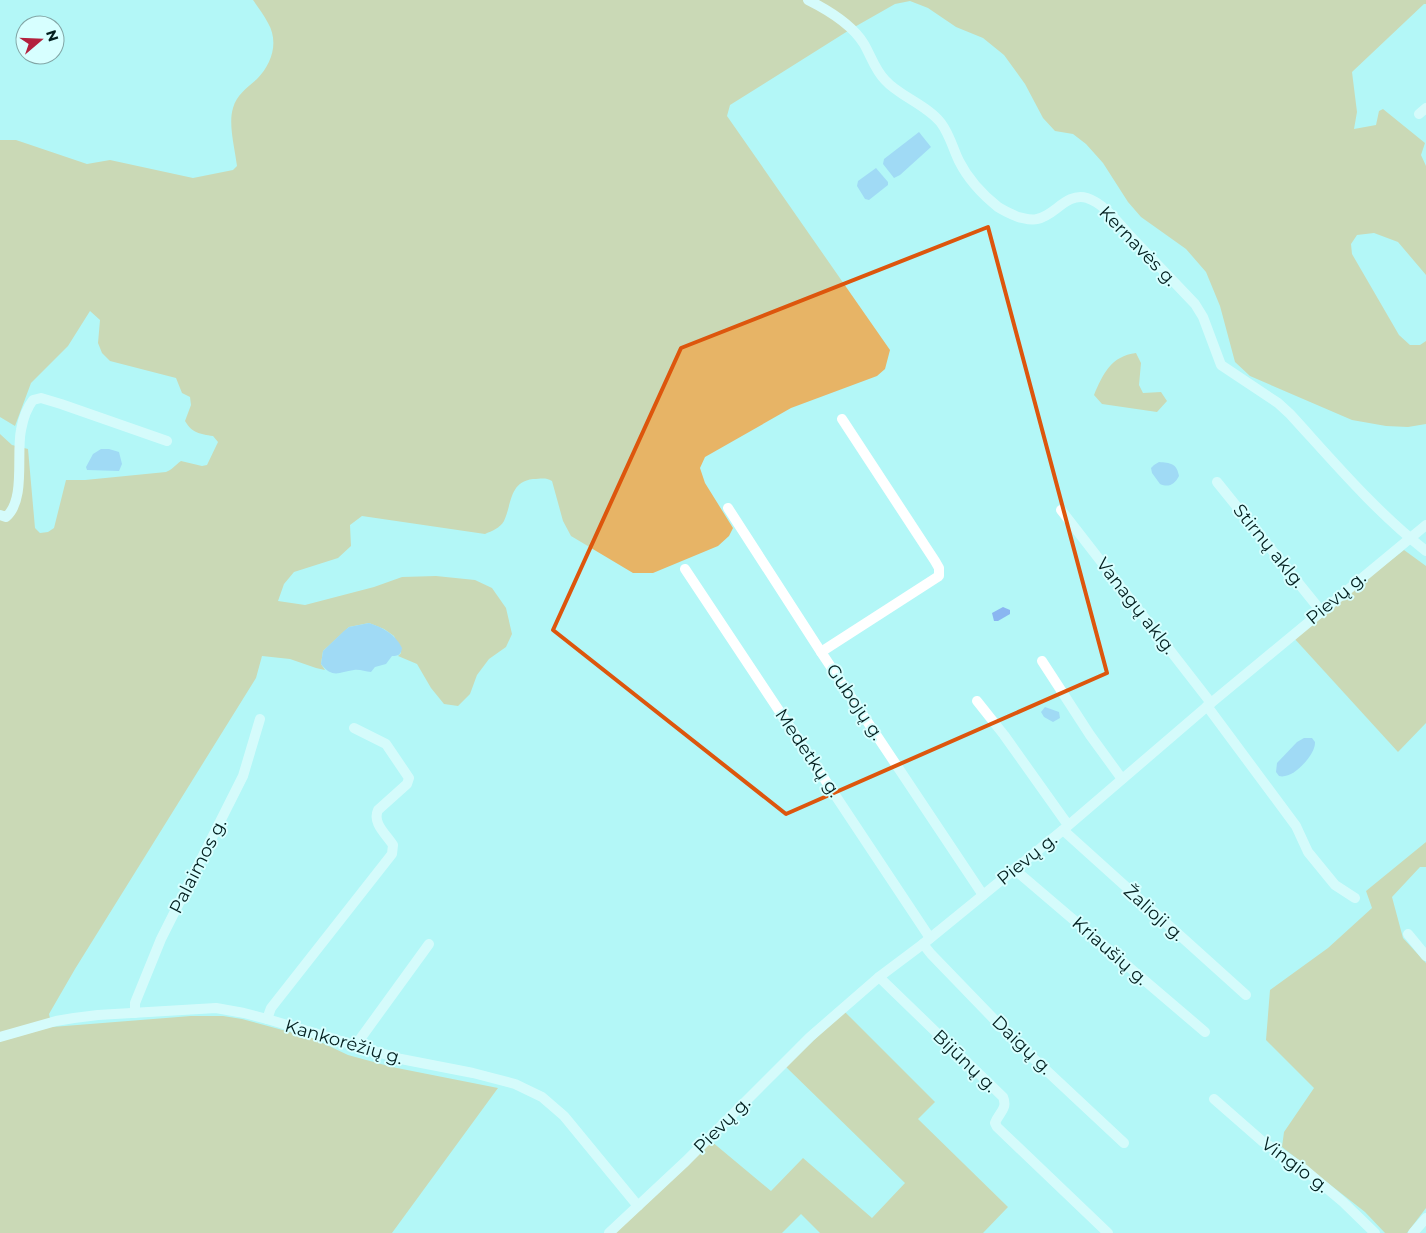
<svg xmlns="http://www.w3.org/2000/svg" width="1426" height="1233" viewBox="0 0 1426 1233" font-family="Montserrat,sans-serif">
<rect width="100%" height="100%" fill="#b3f7f7"/>
<g fill="#e7b466">
<path d="M253,0H1426V4H1424L1352,72L1357,112L1354,129L1376,125L1379,111L1383,109L1425,143L1421,155L1426,166V275L1398,242L1374,233L1357,235L1351,244L1352,254L1399,335L1410,345H1420L1426,341V424L1408,427L1386,426L1352,420L1250,376L1235,362L1220,306L1206,272L1186,249L1141,217L1128,202L1103,163L1086,144L1073,134L1055,131L1043,118L1025,84L1004,55L983,38L956,27L928,8L910,1L895,4L851,29L730,105L727,116L890,350L885,369L877,376L791,408L705,457L700,468L705,483L733,528L729,536L718,546L653,573H633L571,536L563,521L552,481C545,477 541,479 533,479C509,482 512,504 504,521C500,528 492,531 485,534L362,516L350,525L351,546L338,558L294,572L284,584L278,601L305,605L374,587L402,577L436,576L475,580L492,588L506,608L512,634L506,647L489,659L477,675L470,694L458,706L444,704L431,688L417,664L398,656L401,653L394,636L384,629L369,623L349,627L323,651L321,664L325,670L316,668L290,659L262,656L256,678L75,969L49,1014L52,1027L191,1016H223L242,1019L312,1038L348,1055L392,1067L498,1088L392,1233H0V434L12,445L28,449L35,528L40,533L48,532L54,528L66,480H85L166,472C172,470 175,465 181,461L202,466L207,465L218,442L213,436C200,434 192,433 185,421L191,405L190,397L182,393L176,378L110,361L102,353L98,343L100,320L90,311L68,346L31,383L15,426L0,417V140H16L87,164L110,160L193,178L233,170L237,166C235,149 228,124 233,108C237,94 247,88 257,79C272,64 279,42 268,23C264,15 258,7 253,0Z"/>
<path d="M1136,353L1141,363L1139,385L1143,393L1161,392L1167,401L1157,412L1102,404L1094,395C1103,374 1111,356 1136,353Z"/>
<path d="M1404,550L1426,566V723L1398,752L1293,637Z"/>
<path d="M1426,842V867H1420L1392,897L1403,938L1426,963V1208L1407,1233H1385L1365,1212L1282,1147L1284,1132L1314,1088L1266,1040L1270,990L1328,948L1372,908L1366,891Z"/>
<path d="M844,1011L935,1102L918,1119L1008,1207L983,1233H820L801,1214L782,1233H613L711,1141L771,1191L803,1158L872,1218L905,1183L786,1067Z"/>
</g>
<g fill="#8ab6f1">
<path d="M919,132L931,147L900,175L894,178L883,164L884,159Z"/>
<path d="M876,168L888,182V185L869,200L865,199L857,186L858,181Z"/>
<path d="M101,449H109L119,452L122,464L119,471L87,470L86,467L93,454Z"/>
<path d="M1159,462C1170,463 1177,463 1179,476C1175,484 1169,488 1160,484L1152,473L1151,468L1154,465Z"/>
<path d="M1003,607L1010,610V614L998,621H994L992,613Z"/>
<path d="M369,623C384,628 395,634 402,648C401,655 398,656 392,656L386,664L375,667L371,672C365,672 360,669 354,670C339,672 333,679 321,664L323,651L344,631L349,627Z"/>
<path d="M1045,707L1059,712L1060,718L1053,722L1044,717L1041,712Z"/>
<path d="M1304,738H1312L1315,742C1316,754 1293,780 1279,776L1276,772L1277,763L1297,742Z"/>
</g>
<g fill="none" stroke-linecap="round" stroke-linejoin="round">
<g stroke="#fff" stroke-width="10">
<path d="M808,0C828,10 852,24 864,44C871,56 875,70 885,80C899,96 927,105 941,123C950,135 953,149 959,161C968,179 983,195 998,207C1004,211 1011,214 1018,217C1024,218 1031,221 1037,219C1055,216 1066,192 1087,198C1106,204 1121,227 1135,241C1155,262 1175,283 1195,304L1203,317L1221,365L1278,403L1290,414C1333,461 1375,511 1426,551"/>
<path d="M1419,114L1426,108"/>
<path d="M1217,482L1321,611"/>
<path d="M728,508L821,652L983,895"/>
<path d="M1061,510L1211,703"/>
<path d="M0,515L6,517C26,500 16,454 21,430C23,419 26,409 33,400L41,398L61,404L167,441"/>
<path d="M685,569L930,938"/>
<path d="M821,652L939,576V568L935,561L842,419"/>
<path d="M1042,661L1090,735L1122,779"/>
<path d="M977,701L1004,735L1068,825"/>
<path d="M1207,706L1296,826L1308,852L1335,885L1355,898"/>
<path d="M1063,830L1246,995"/>
<path d="M1014,869L1205,1032"/>
<path d="M1408,934L1426,956"/>
<path d="M923,944L931,954L1017,1043L1124,1143"/>
<path d="M879,977L1003,1097C1008,1109 999,1112 995,1123L997,1127L1108,1233"/>
<path d="M135,1013V1003L161,939L243,776L260,719"/>
<path d="M267,1019L271,1008L392,854L393,845C386,834 372,823 378,810L407,784L409,778L386,744L354,728"/>
<path d="M0,1037L56,1021L74,1018L98,1015L216,1008L244,1013L267,1019L401,1059L473,1073L515,1084L542,1097L564,1116L638,1206"/>
<path d="M355,1046L429,944"/>
<path d="M1214,1099L1262,1141L1305,1170L1343,1202L1375,1233"/>
<path d="M609,1233L686,1161L810,1037L879,977L923,944L1063,830L1211,703L1426,525"/>
<path d="M1413,1233L1426,1218"/>
</g>
</g>
<path d="M0 0H1426V1233H0ZM988,227L1107,673L786,814L553,630L681,348Z" fill="#b3f7f7" fill-opacity=".55" fill-rule="evenodd"/>
<path fill="none" stroke="#dd560d" stroke-width="4" stroke-linejoin="round" d="M988,227L1107,673L786,814L553,630L681,348Z"/>
<g text-anchor="middle" stroke-width="4" stroke-linejoin="round" paint-order="stroke">
<g font-size="18" fill="#031f1f" stroke="#d7ffff">
<text transform="translate(1138 246) rotate(46)" y="6">Kernavės g.</text>
<text transform="translate(1269 546) rotate(51)" y="6">Stirnų aklg.</text>
<text transform="translate(1336 598) rotate(-40)" y="6">Pievų g.</text>
<text transform="translate(1136 606) rotate(52)" y="6">Vanagų aklg.</text>
<text transform="translate(855 702) rotate(56)" y="6">Gubojų g.</text>
<text transform="translate(808 753) rotate(56)" y="6">Medetkų g.</text>
<text transform="translate(1027 859) rotate(-39)" y="6">Pievų g.</text>
<text transform="translate(198 866) rotate(-63)" y="6">Palaimos g.</text>
<text transform="translate(1154 913) rotate(42)" y="6">Žalioji g.</text>
<text transform="translate(1110 951) rotate(41)" y="6">Kriaušių g.</text>
<text transform="translate(344 1042) rotate(16)" y="6">Kankorėžių g.</text>
<text transform="translate(1022 1045) rotate(44)" y="6">Daigų g.</text>
<text transform="translate(965 1061) rotate(44)" y="6">Bijūnų g.</text>
<text transform="translate(722 1125) rotate(-45)" y="6">Pievų g.</text>
<text transform="translate(1295 1165) rotate(37)" y="6">Vingio g.</text>
</g>
</g>
<g transform="translate(40 40) rotate(71)"><circle r="24" fill="#d7ffff" stroke="#82a5a5"/>
<path d="M0-4L9 19L0 12L-9 19Z" fill="#b3213e"/>
<text y="-8" font-size="14" font-weight="bold" text-anchor="middle" fill="#031f1f">N</text>
</g>
</svg>
